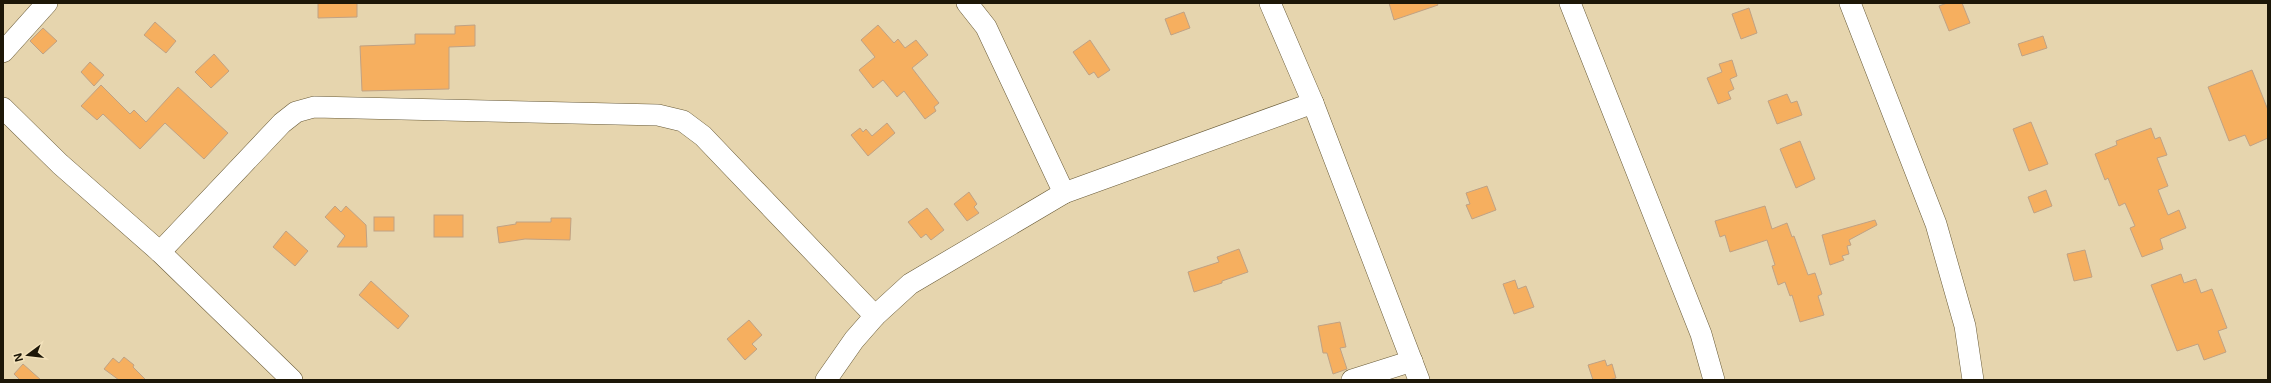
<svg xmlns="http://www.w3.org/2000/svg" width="2271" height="383" viewBox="0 0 2271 383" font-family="Inter,sans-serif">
<rect width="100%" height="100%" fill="#e6d5ae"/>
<g fill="#f6af5f" stroke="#c0a284">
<path d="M318,3H357V17L318,18Z"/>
<path d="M1389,3H1437L1438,5L1394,20Z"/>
<path d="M1947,3H1962L1970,23L1949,31L1939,6Z"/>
<path d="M1749,8L1757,33L1741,39L1732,14Z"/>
<path d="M1184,12L1190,28L1171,35L1165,19Z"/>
<path d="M155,22L176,41L166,53L144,35Z"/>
<path d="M475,25V46L449,47V89L362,91L360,46L415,44V34H455V26Z"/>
<path d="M878,25L894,43L898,39L905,48L916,40L928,55L912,68L939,103L934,107L936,111L925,119L904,91L897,97L883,80L873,88L859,70L875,57L861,40Z"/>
<path d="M43,28L57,41L43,54L30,41Z"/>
<path d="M2043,36L2047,48L2022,56L2018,44Z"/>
<path d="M1090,40L1110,70L1098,78L1094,72L1089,75L1073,52Z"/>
<path d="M214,54L229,71L211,88L195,72Z"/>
<path d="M1732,60L1737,76L1730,79L1734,89L1728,92L1731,99L1718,104L1707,78L1722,72L1719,64Z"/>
<path d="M90,62L104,75L94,86L81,72Z"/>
<path d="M2252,70L2268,110V138L2250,146L2245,135L2229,141L2208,87Z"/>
<path d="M101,85L130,114L134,110L146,122L178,87L228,133L204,159L165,123L140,149L103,114L97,120L81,106Z"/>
<path d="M1787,94L1791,103L1797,101L1802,115L1777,124L1768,101Z"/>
<path d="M2031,122L2048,164L2029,171L2013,129Z"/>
<path d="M887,123L895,133L868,156L851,135L860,128L863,132L866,129L872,136Z"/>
<path d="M2151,128L2155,139L2160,137L2167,155L2157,158L2168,186L2158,190L2168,215L2179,210L2186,228L2160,239L2163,249L2142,257L2130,228L2135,226L2125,203L2119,206L2108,178L2105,180L2095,154L2117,145L2116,141Z"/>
<path d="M1800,141L1815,179L1796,188L1780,149Z"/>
<path d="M1487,186L1496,210L1472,219L1466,205L1470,204L1466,193Z"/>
<path d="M2046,190L2052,206L2034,213L2028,197Z"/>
<path d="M969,192L977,204L974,207L979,213L967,221L954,204Z"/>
<path d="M335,206L341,212L346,206L366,225L367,247H337L345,236L325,217Z"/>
<path d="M1765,206L1772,229L1787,223L1792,237L1794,236L1808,275L1815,273L1822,294L1818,296L1824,315L1800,322L1792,295L1790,296L1785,282L1778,285L1772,266L1775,265L1767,240L1730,252L1725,235L1720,237L1715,221Z"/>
<path d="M927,208L944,230L931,240L926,234L921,238L908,222Z"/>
<rect x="434" y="215" width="29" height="22"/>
<rect x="374" y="217" width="20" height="14"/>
<path d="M551,218H571L570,240L525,239L499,243L497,227L516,224V222H551Z"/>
<path d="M1875,220L1877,225L1849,240L1851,245L1847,246L1849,254L1842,256L1844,260L1830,265L1822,235Z"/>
<path d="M286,231L308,251L295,266L273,247Z"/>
<path d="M1239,249L1248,272L1222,281V283L1194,292L1188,272L1219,262L1217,257Z"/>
<path d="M2085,250L2092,277L2074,281L2067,254Z"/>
<path d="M2181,274L2184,283L2196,279L2201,293L2212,289L2227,328L2218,331L2226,352L2204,360L2198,344L2177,351L2151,285Z"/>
<path d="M1515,280L1518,289L1526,286L1534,307L1514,314L1503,284Z"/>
<path d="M371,281L409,316L398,329L359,295Z"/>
<path d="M749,320L762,335L752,344L757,349L745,360L727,339Z"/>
<path d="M1340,322L1346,347L1340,348L1347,369L1333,374L1327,353H1323L1318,326Z"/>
<path d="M124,357L134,365L133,367L146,380H119L104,369L113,358L119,363Z"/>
<path d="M1605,360L1607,366L1612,364L1616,378L1609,380H1593L1588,365Z"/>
<path d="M23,364L41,380H20L14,374Z"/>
</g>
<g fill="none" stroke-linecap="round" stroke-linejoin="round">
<g stroke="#695b38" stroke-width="22">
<g id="minor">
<path d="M967,3L986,27L1064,193"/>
<path d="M1270,3L1313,103L1419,380"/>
<path d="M1570,3L1701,334L1714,380"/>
<path d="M1850,3L1936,224L1965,326L1973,380"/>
<path d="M3,52L47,3"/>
<path d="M3,108L60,164L160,252L292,380"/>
<path d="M160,252L282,123L296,112L314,107L658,115L683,121L703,136L875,316"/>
<path d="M826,380L854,340L875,316L910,284L1064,193L1313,103"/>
<path d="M1352,380L1412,361"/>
</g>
</g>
<use href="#minor" stroke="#fff" stroke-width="21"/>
</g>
<rect width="2271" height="383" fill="none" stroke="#1d1708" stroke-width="8"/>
<g transform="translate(28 355) rotate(255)" stroke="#f3e2bb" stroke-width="3" paint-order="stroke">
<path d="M0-3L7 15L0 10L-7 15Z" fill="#1d1708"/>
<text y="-6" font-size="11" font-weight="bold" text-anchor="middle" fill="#1d1708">N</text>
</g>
</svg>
